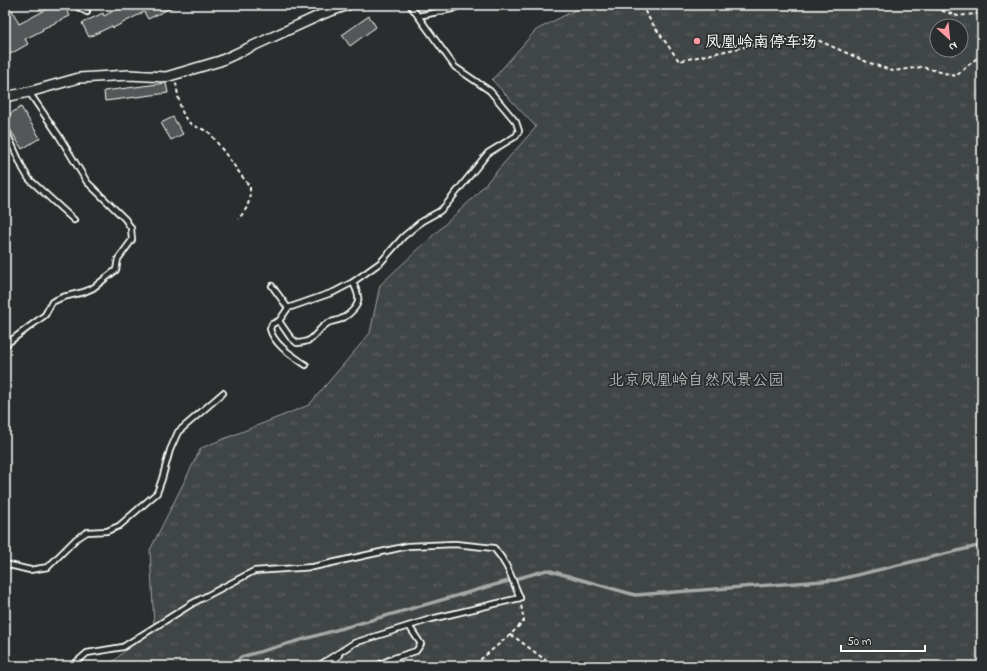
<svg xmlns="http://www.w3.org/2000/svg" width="987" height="671" viewBox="0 0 987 671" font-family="'Indie Flower','LXGW WenKai TC',sans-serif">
<defs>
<pattern id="park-tufts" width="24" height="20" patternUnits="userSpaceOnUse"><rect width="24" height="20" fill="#414445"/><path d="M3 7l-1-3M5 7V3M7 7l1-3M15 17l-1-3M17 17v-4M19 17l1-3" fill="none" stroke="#5e6061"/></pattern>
</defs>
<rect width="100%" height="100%" fill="#2a2d2e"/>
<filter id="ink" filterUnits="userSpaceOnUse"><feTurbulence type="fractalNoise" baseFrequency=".025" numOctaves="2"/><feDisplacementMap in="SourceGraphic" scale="8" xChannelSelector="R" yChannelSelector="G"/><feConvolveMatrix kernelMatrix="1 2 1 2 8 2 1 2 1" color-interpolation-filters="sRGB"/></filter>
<g filter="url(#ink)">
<path fill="url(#park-tufts)" stroke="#a0a2a2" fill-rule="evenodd" d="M585,5H982V666H108L154,625L150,550L201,448L309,405L370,333L380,285L473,198L536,127L492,80L536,30ZM937,26H961V50H937Z"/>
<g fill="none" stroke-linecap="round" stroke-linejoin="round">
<path stroke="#a6a7a7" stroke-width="3.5" d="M232,666L241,657L547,570L635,595L836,580L982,545"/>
</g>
<g fill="#555758" stroke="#fff">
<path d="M55,5H64L70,16L42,29L43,30L25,39L28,44L5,57V14L12,10L19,24Z"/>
<path d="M125,5H177L148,19L144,12L113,28L112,26L89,37L82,23L103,13L104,16Z"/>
<path d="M369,16L376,27L350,46L342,35Z"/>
<path d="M166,83L168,93L105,101L104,91Z"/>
<path d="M21,107L40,138L22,149L5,121V117Z"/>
<path d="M173,117L183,134L171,140L161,123Z"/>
</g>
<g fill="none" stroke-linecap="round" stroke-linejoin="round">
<g stroke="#fff" stroke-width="8">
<g id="lane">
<path d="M74,5L87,12"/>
<path d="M410,5L418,16L452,9L461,5"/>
<path d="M5,129L23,169L29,179L74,220"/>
<path d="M353,282C354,286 358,292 358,297C360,305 350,314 343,318C338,321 332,321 328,323C314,331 317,342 297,343L290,337L279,321L288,308L334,292L353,282L381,262L403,237L422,221L440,211L446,205L488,153L516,136L519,131L516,122L490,91L455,67L418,16"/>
<path d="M272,286L288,308"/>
<path d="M279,321L272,324L270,329C274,345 293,356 306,365"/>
<path d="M5,345L45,315L52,302L63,297L84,292L93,288L116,270L118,259L132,240L131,228L125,219L87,182L59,136L29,92"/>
<path d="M5,564L30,570L48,567L76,539L87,532L107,531L119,526L157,493L162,479L170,450L178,432L223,393"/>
<path d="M72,666L87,653L123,647L193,603L254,571L313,567L408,546L455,544L494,548C508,564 512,579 520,598L431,619L354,643L318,666"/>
<path d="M330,666L339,655"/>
<path d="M376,666L394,658L416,651L421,644L409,626"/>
</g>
</g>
<g stroke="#fff" stroke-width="12">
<path id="street" d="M5,97L29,92L79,78L129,75L166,77L220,61L325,13L348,5"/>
</g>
<g stroke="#fff" stroke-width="2" stroke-dasharray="4 3" stroke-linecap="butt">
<path d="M641,5L652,23L679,61L758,44L813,38L867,62L893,71L922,67L956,76L978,57L982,56"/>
<path d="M901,5L907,7L925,5L958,16L982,13"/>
<path d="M176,83C178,95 180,117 191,124C197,128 204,129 210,133L250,187C250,202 248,209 238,219"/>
<path d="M510,635L516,638L544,659L558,666"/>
<path d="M250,666L265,659H269L272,663L271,666"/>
<path d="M477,666L481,659L510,635L524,621L521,605"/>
</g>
<use href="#lane" stroke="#2a2d2e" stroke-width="4.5"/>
<use href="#street" stroke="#2a2d2e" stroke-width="9"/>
</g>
</g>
<circle fill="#ff9aa2" stroke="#2a2d2e" stroke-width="1.5" cx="697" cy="41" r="4"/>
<g text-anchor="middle" stroke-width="3.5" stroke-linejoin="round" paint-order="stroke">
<g font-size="16" fill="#fff" stroke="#2a2d2e" text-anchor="start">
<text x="705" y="47">凤凰岭南停车场</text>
</g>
<g font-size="16" fill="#b3b4b5" stroke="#2a2d2e">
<text x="696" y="385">北京凤凰岭自然风景公园</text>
</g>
</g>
<rect width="987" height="671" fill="none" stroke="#2a2d2e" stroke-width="20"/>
<rect x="10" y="10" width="967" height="651" fill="none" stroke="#fff" stroke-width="1.5" filter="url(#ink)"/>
<g transform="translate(949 38) rotate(153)"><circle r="19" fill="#2a2d2e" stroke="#7f8182"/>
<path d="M0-3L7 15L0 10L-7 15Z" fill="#ff9aa2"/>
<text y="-6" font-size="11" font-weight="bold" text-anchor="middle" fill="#ffffff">N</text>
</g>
<path d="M841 645v6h84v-6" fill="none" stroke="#ffffff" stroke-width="2"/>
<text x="847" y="645" font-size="12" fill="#ffffff" stroke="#2a2d2e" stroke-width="3" paint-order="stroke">50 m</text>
</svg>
